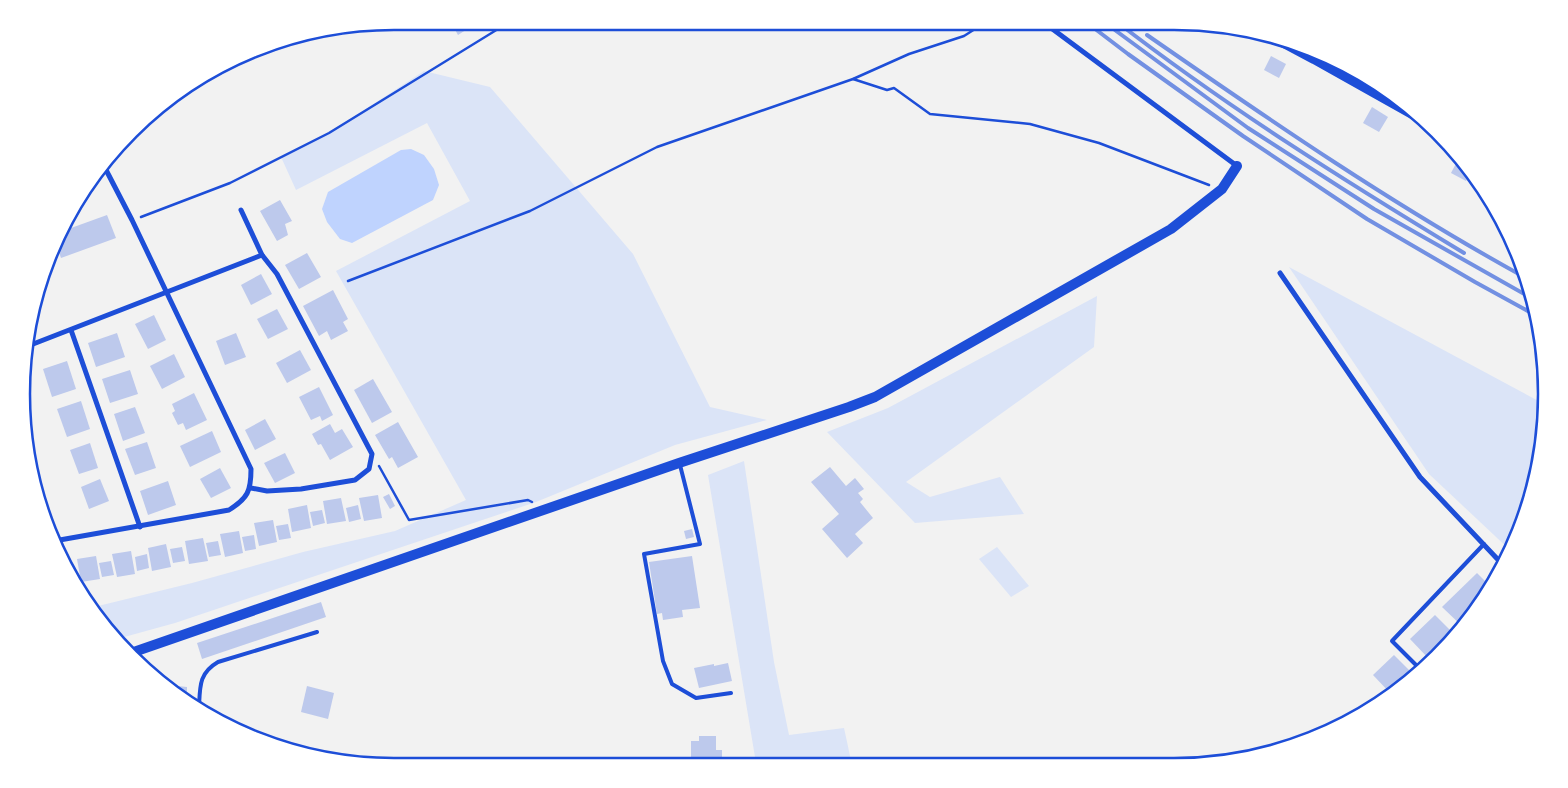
<svg xmlns="http://www.w3.org/2000/svg" width="1568" height="788" viewBox="0 0 1568 788" font-family="Ubuntu,sans-serif">
<rect width="100%" height="100%" fill="#f2f2f2"/>
<g fill="#dbe4f7">
<path d="M424,71L490,87L633,254L710,407L767,420L675,445L536,502L175,623L117,639L94,607L192,583L303,552L395,531L466,500L336,271L470,201L427,123L296,190L281,157L329,133Z"/>
<path d="M1289,267L1546,405V418L1534,490L1511,551L1429,474Z"/>
<path d="M1097,296L1094,347L906,482L930,497L1000,477L1024,514L915,523L827,432L888,408Z"/>
<path d="M744,461L774,662L789,735L844,728L852,765H753L755,757L708,475Z"/>
<path d="M997,547L1029,586L1011,597L979,559Z"/>
</g>
<path fill="#bfd3fe" d="M411,149L424,155L434,169L439,185L433,200L352,243L340,239L327,222L322,209L328,192L401,150Z"/>
<g fill="#bdc9ec">
<path d="M450,21H480L458,35Z"/>
<path d="M1271,56L1286,64L1279,78L1264,70Z"/>
<path d="M1372,107L1388,117L1379,132L1363,123Z"/>
<path d="M1460,156L1471,172L1466,181L1451,173Z"/>
<path d="M280,200L292,221L285,224L288,235L277,241L260,211Z"/>
<path d="M107,215L116,238L61,258L55,241L60,232Z"/>
<path d="M307,253L321,277L299,289L285,265Z"/>
<path d="M261,274L272,294L251,305L241,285Z"/>
<path d="M333,290L348,319L343,322L348,331L331,340L327,331L319,336L303,306Z"/>
<path d="M277,309L288,329L268,339L257,319Z"/>
<path d="M154,315L166,340L148,349L135,324Z"/>
<path d="M117,333L125,357L96,367L88,343Z"/>
<path d="M236,333L246,357L225,365L216,341Z"/>
<path d="M300,350L311,370L287,383L276,363Z"/>
<path d="M174,354L185,377L162,389L150,366Z"/>
<path d="M67,361L76,389L52,397L43,369Z"/>
<path d="M130,370L138,394L110,403L102,379Z"/>
<path d="M373,379L392,412L372,423L354,390Z"/>
<path d="M319,387L333,415L322,421L320,416L311,420L299,397Z"/>
<path d="M194,393L207,420L186,430L183,423L178,425L172,413L175,411L172,404Z"/>
<path d="M81,401L90,429L67,437L57,409Z"/>
<path d="M135,407L145,433L123,441L114,414Z"/>
<path d="M265,419L276,439L255,450L245,430Z"/>
<path d="M398,422L418,457L398,468L392,457L389,459L375,435Z"/>
<path d="M330,424L335,433L342,429L353,447L330,460L321,444L318,445L312,434Z"/>
<path d="M212,431L221,452L190,467L180,446Z"/>
<path d="M147,442L156,468L135,475L125,449Z"/>
<path d="M90,443L98,468L79,474L70,450Z"/>
<path d="M285,453L295,473L275,483L264,463Z"/>
<path d="M830,467L846,486L855,478L864,489L858,493L863,499L860,502L873,518L855,534L863,543L847,558L822,529L839,514L811,482Z"/>
<path d="M220,468L231,488L211,498L200,479Z"/>
<path d="M100,479L109,501L89,509L81,487Z"/>
<path d="M168,481L176,505L148,515L140,491Z"/>
<path d="M389,494L395,506L390,509L383,497Z"/>
<path d="M378,495L382,518L364,521L359,498Z"/>
<path d="M341,498L346,521L327,524L323,501Z"/>
<path d="M307,505L311,528L292,532L288,509Z"/>
<path d="M358,505L361,519L349,522L346,508Z"/>
<path d="M322,510L325,523L313,526L310,512Z"/>
<path d="M273,520L277,542L259,546L254,523Z"/>
<path d="M288,524L291,538L279,540L276,526Z"/>
<path d="M692,529L694,537L686,539L684,531Z"/>
<path d="M239,531L243,553L225,557L220,534Z"/>
<path d="M254,535L256,549L245,551L242,537Z"/>
<path d="M203,538L208,561L189,564L185,541Z"/>
<path d="M218,541L221,555L209,557L206,543Z"/>
<path d="M166,544L171,567L152,571L148,548Z"/>
<path d="M182,547L185,561L173,563L170,549Z"/>
<path d="M131,551L135,574L117,577L112,554Z"/>
<path d="M147,554L149,568L137,571L135,557Z"/>
<path d="M96,556L100,579L81,582L77,559Z"/>
<path d="M692,556L700,608L682,610L683,617L663,620L662,613L657,614L649,562Z"/>
<path d="M111,561L114,575L102,577L99,563Z"/>
<path d="M75,567L78,581H76L67,569Z"/>
<path d="M1477,573L1490,586L1463,627L1442,607Z"/>
<path d="M321,602L326,617L202,659L197,643Z"/>
<path d="M1435,615L1455,635L1429,659L1410,639Z"/>
<path d="M1394,655L1415,676L1401,690L1392,695L1373,675Z"/>
<path d="M728,663L732,681L699,688L694,668L714,664V666Z"/>
<path d="M168,685L187,687V698Z"/>
<path d="M307,686L334,693L328,719L301,712Z"/>
<path d="M699,736H716V750H722V765H691V741H699Z"/>
</g>
<g fill="none" stroke-linecap="round" stroke-linejoin="round">
<g stroke="#1d4ed8" stroke-width="2.5">
<path d="M853,79L887,90L894,88L930,114L1030,124L1099,143L1209,185"/>
<path d="M141,217L230,183L329,133L511,21"/>
<path d="M348,281L530,211L657,147L853,79L909,54L964,36L986,22"/>
<path d="M379,466L409,520L528,500L532,502"/>
</g>
<g stroke="#1d4ed8" stroke-width="4">
<path d="M680,465L700,544L644,554L663,661L672,684L696,698L731,693"/>
<path d="M1421,670L1392,641L1484,544"/>
<path d="M199,707C200,686 199,673 218,662L317,632"/>
</g>
<g stroke="#1d4ed8" stroke-width="5">
<path d="M1043,22L1237,166"/>
<path d="M241,210L262,255L277,274L372,454L369,469L355,480L301,489L267,491L251,488"/>
<path d="M1280,273L1420,477L1504,566"/>
<path d="M71,330L140,527"/>
<path d="M28,346L262,255"/>
<path d="M54,541L229,510C248,498 251,491 251,469L132,220L104,166"/>
<path d="M260,740L317,753L346,762"/>
</g>
<g stroke="#1d4ed8" stroke-width="10">
<path d="M1265,33L1314,59L1428,123"/>
<path d="M128,654L679,463L849,407L875,397L1171,229L1222,189L1237,166"/>
</g>
<g stroke="#7290e2" stroke-width="4">
<path d="M1086,22L1128,54L1243,136L1367,219L1475,282L1537,316"/>
<path d="M1104,22L1248,128L1374,209L1533,299"/>
<path d="M1117,22C1227,107 1345,181 1464,253"/>
<path d="M1147,35C1271,121 1396,207 1528,279"/>
</g>
</g>
<path d="M0 0H1568V788H0ZM394 30H1174A364 364 0 0 1 1538 394V394A364 364 0 0 1 1174 758H394A364 364 0 0 1 30 394V394A364 364 0 0 1 394 30Z" fill="#fff" fill-rule="evenodd"/>
<path fill="none" stroke="#1d4ed8" stroke-width="2.5" d="M394 30H1174A364 364 0 0 1 1538 394V394A364 364 0 0 1 1174 758H394A364 364 0 0 1 30 394V394A364 364 0 0 1 394 30Z"/>
</svg>
